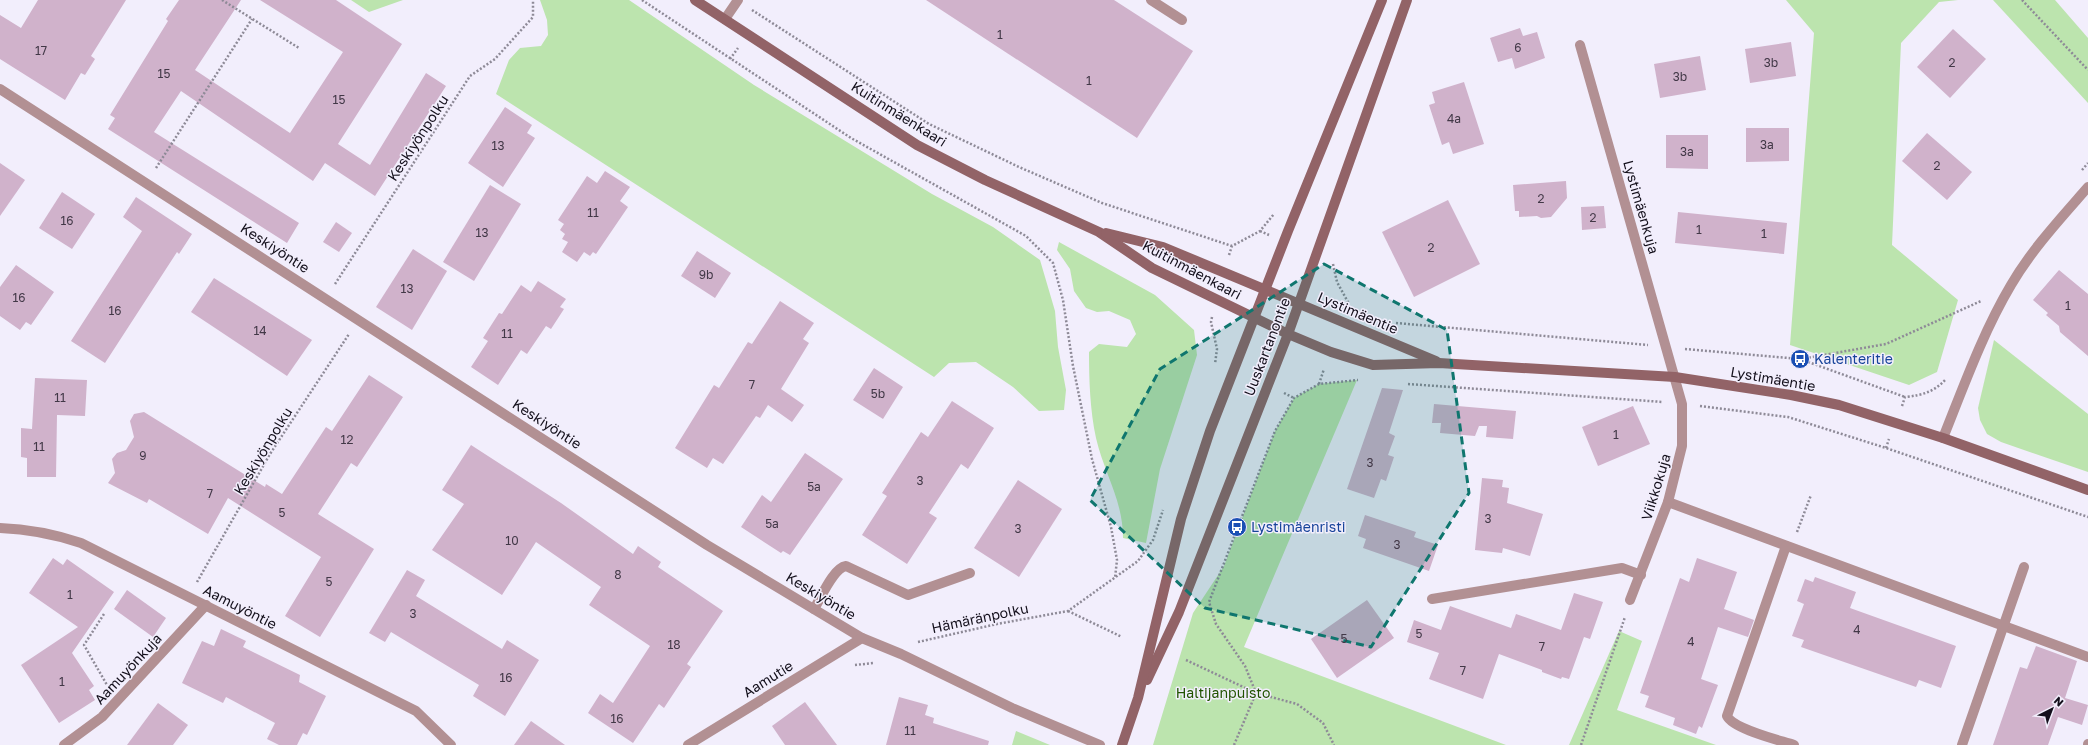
<svg xmlns="http://www.w3.org/2000/svg" width="2088" height="745" viewBox="0 0 2088 745" font-family="'Golos Text',sans-serif">
<rect width="100%" height="100%" fill="#f2eefc"/>
<g fill="#bce4ae">
<path d="M351,0H403L369,12Z"/>
<path d="M540,0H629L754,85L932,194L993,227L1040,260L1055,311L1058,347L1066,390L1064,410L1039,411L1013,387L976,362L949,363L934,377L496,94L509,60L520,48L541,46L548,35L547,20Z"/>
<path d="M1786,0H1958L1939,2L1901,43L1892,245L1958,300L1937,372L1909,385L1790,345L1814,33Z"/>
<path d="M1993,0H2055L2088,38V103Z"/>
<path d="M1059,242L1155,295L1194,330L1197,355L1160,469L1146,543L1123,538C1123,500 1104,473 1096,438C1090,410 1089,380 1089,352L1099,344L1127,347L1136,334L1130,320L1109,311L1097,312L1086,308L1074,291L1070,269L1057,250Z"/>
<path d="M1994,340L2088,414V472L2001,442L1987,434L1980,420L1978,408Z"/>
<path d="M1357,380L1244,647L1506,745H1153L1193,613L1224,566L1275,431L1294,398L1319,384Z"/>
<path d="M1619,631L1642,641L1617,710L1716,745H1569Z"/>
<path d="M1016,731L1050,745H1012Z"/>
</g>
<g fill="#d0b2cb">
<path d="M38,0H126L91,56L95,59L85,75L81,73L65,100L0,59V15L21,28Z"/>
<path d="M179,0H241L195,70L290,133L343,52L260,0H336L402,44L338,144L370,165L426,73L446,86L375,196L325,163L313,181L181,91L154,132L299,223L287,243L108,129L115,118L110,115L168,21L166,19Z"/>
<path d="M926,0H1114L1193,51L1137,138Z"/>
<path d="M1520,28L1523,36L1537,32L1545,58L1515,69L1512,58L1498,62L1490,38Z"/>
<path d="M1953,29L1986,59L1950,98L1917,67Z"/>
<path d="M1791,42L1796,76L1750,83L1745,49Z"/>
<path d="M1700,56L1706,90L1660,98L1654,64Z"/>
<path d="M1464,82L1484,144L1453,154L1449,142L1442,145L1429,105L1435,103L1432,92Z"/>
<path d="M505,107L532,125L527,133L535,138L503,187L468,163Z"/>
<path d="M1746,128H1789V161L1746,162Z"/>
<path d="M1927,133L1972,172L1947,200L1902,161Z"/>
<path d="M1666,135H1708V169L1666,168Z"/>
<path d="M0,163L25,180L0,216Z"/>
<path d="M605,171L630,187L620,201L628,207L596,254L593,252L590,256L584,252L577,262L562,252L568,242L562,239L565,234L560,230L564,224L558,220L587,176L597,183Z"/>
<path d="M1566,181L1567,198L1551,217L1541,218L1537,216L1519,217V211H1515L1513,185Z"/>
<path d="M490,185L521,204L474,281L443,262Z"/>
<path d="M62,192L95,214L72,249L39,228Z"/>
<path d="M136,197L192,234L179,254L177,252L105,363L71,341L142,231L123,217Z"/>
<path d="M1448,200L1480,264L1414,297L1382,232Z"/>
<path d="M1604,206L1606,228L1582,230L1581,207Z"/>
<path d="M1678,212L1787,223L1784,254L1675,243Z"/>
<path d="M336,222L352,233L339,252L323,242Z"/>
<path d="M413,249L447,271L412,330L376,307Z"/>
<path d="M697,251L731,273L715,298L681,276Z"/>
<path d="M16,265L54,292L31,325L26,322L20,330L0,316V287Z"/>
<path d="M2059,270L2088,294V356L2060,332L2059,326L2046,315L2048,313L2033,300Z"/>
<path d="M214,278L312,340L287,376L191,312Z"/>
<path d="M538,281L566,299L560,307L564,309L551,329L546,326L527,354L521,350L498,385L471,367L488,341L483,338L499,313L502,314L521,285L531,292Z"/>
<path d="M780,301L814,323L803,339L809,343L781,389L804,405L792,422L768,405L760,418L756,416L723,464L713,458L707,468L675,448L714,385L719,388L748,342L752,344Z"/>
<path d="M874,368L903,387L883,419L853,400Z"/>
<path d="M369,375L403,397L357,467L351,463L318,514L374,549L320,637L285,616L321,557L228,498L208,534L149,499L147,503L108,483L115,473L112,459L117,453L126,450L134,437L130,421L134,414L144,412L265,487L266,484L282,494L326,427L332,431Z"/>
<path d="M35,378L87,380L85,416L57,415L56,477H27V458L21,457V428L32,429Z"/>
<path d="M1382,388L1403,390L1389,433L1395,436L1388,455L1394,457L1386,481L1381,479L1374,498L1347,489Z"/>
<path d="M952,401L994,428L968,469L961,464L929,513L937,518L907,564L862,535L887,496L882,493L921,432L928,437Z"/>
<path d="M1434,404L1516,411L1513,439L1486,437L1487,426H1479L1475,436L1440,433L1441,423H1432Z"/>
<path d="M1633,406L1650,444L1598,466L1582,427Z"/>
<path d="M471,445L561,503L633,554L638,546L661,562L658,567L723,611L687,664L691,667L664,708L659,704L633,743L588,713L600,694L613,703L650,646L589,605L601,587L536,542L502,595L432,550L464,504L442,490Z"/>
<path d="M805,453L843,479L790,555L783,551L781,553L741,527L762,495L771,502Z"/>
<path d="M1482,478L1503,480L1502,487L1509,488L1507,503L1543,514L1530,556L1503,548L1502,553L1475,550Z"/>
<path d="M1018,480L1062,509L1019,577L974,548Z"/>
<path d="M1365,515L1416,532L1414,537L1438,545L1429,571L1363,548L1366,539L1358,536Z"/>
<path d="M53,558L63,565L67,559L114,592L72,653L94,686L89,690L95,700L59,723L21,665L78,627L29,593Z"/>
<path d="M1697,558L1737,572L1724,609L1754,620L1748,637L1718,627L1701,679L1718,685L1702,728L1699,726L1696,734L1673,725L1675,718L1645,707L1649,696L1640,693L1680,578L1689,582Z"/>
<path d="M407,570L425,580L416,596L502,649L507,640L539,660L505,716L473,696L479,685L391,632L385,642L369,633Z"/>
<path d="M1815,577L1856,592L1850,608L1956,646L1941,688L1919,680L1916,687L1801,647L1804,640L1792,636L1804,604L1797,601L1805,579L1813,582Z"/>
<path d="M127,590L166,618L153,637L114,609Z"/>
<path d="M1574,593L1603,602L1590,639L1584,637L1569,679L1562,677L1561,679L1542,672V670L1499,654L1483,699L1429,679L1439,653L1407,642L1414,620L1441,630L1450,606L1511,628L1516,614L1561,630Z"/>
<path d="M1367,600L1394,638L1337,678L1311,639Z"/>
<path d="M221,629L246,641L243,647L300,675L299,682L326,696L307,735L303,733L297,745H279L267,739L275,723L226,697L223,703L182,683L202,641L214,646Z"/>
<path d="M2036,646L2077,661L2065,698L2088,705L2082,725L2058,717L2048,745H1993L2020,667L2027,669Z"/>
<path d="M899,697L928,705L925,715L934,718L933,723L989,741L988,745H886Z"/>
<path d="M805,702L837,745H785L772,726Z"/>
<path d="M158,703L188,725L173,745H127Z"/>
<path d="M531,721L565,745H514Z"/>
</g>
<g fill="none" stroke-linecap="round" stroke-linejoin="round">
<g stroke="#8e8a97" stroke-width="2.5" stroke-dasharray="2 2" stroke-linecap="butt">
<path d="M222,0L299,48"/>
<path d="M642,0L851,138L1026,236L1053,263L1063,300L1073,366L1092,459L1111,527L1117,560L1115,578"/>
<path d="M2022,0L2088,70"/>
<path d="M752,10L929,124L1019,167L1102,203L1232,246"/>
<path d="M730,59L738,48"/>
<path d="M156,168L252,19"/>
<path d="M2082,170L2088,163"/>
<path d="M1260,231L1269,235"/>
<path d="M1229,255L1232,246L1260,231L1274,214"/>
<path d="M1333,264L1337,282L1349,304"/>
<path d="M335,284L470,76L495,59L533,17V0"/>
<path d="M1212,317L1211,322L1217,349L1215,364"/>
<path d="M1396,323L1648,345"/>
<path d="M1685,349L1800,359L1905,397"/>
<path d="M1801,359L1886,344L1981,301"/>
<path d="M1319,384L1324,369"/>
<path d="M1408,384L1663,402"/>
<path d="M1284,393L1294,398"/>
<path d="M1700,406L1788,417L1886,448L2088,517"/>
<path d="M1902,406L1905,397C1923,395 1934,392 1946,379"/>
<path d="M1886,448L1889,439"/>
<path d="M1797,532L1811,495"/>
<path d="M197,582L270,454L349,334"/>
<path d="M1068,611L1122,637"/>
<path d="M104,614L84,645L107,685"/>
<path d="M918,642L997,624L1068,611L1138,561L1153,540L1163,510"/>
<path d="M1186,660L1256,693L1297,704L1323,723L1334,745"/>
<path d="M855,665L874,663"/>
<path d="M1234,745L1256,693L1245,666L1216,624L1209,602L1275,431L1294,398L1319,384L1358,380"/>
<path d="M1581,745L1625,617"/>
</g>
<g stroke="#b29093" stroke-width="10">
<path d="M1151,0L1182,20"/>
<path d="M1668,502L2088,657"/>
<path d="M1786,546L1727,716C1733,729 1779,740 1794,745"/>
<path d="M1432,599L1622,568L1641,575"/>
<path d="M814,609C821,598 833,568 846,566L908,595L970,573"/>
<path d="M1962,745L2024,567"/>
<path d="M2088,745V744"/>
</g>
<g stroke="#b29093" stroke-width="10">
<path d="M725,19L738,0"/>
<path d="M1580,45L1682,404V446L1668,502L1630,600"/>
<path d="M0,89L707,545L862,638L901,654L1012,708L1100,745"/>
<path d="M1943,438C1963,388 1983,332 2011,285C2032,249 2061,218 2088,187"/>
<path d="M0,528C29,529 54,534 81,543L416,711L451,745"/>
<path d="M64,745L102,717L206,605"/>
<path d="M688,745L862,638"/>
</g>
<g stroke="#926367" stroke-width="10">
<path d="M695,0L917,145L985,180L1099,232L1152,268L1288,334L1331,352L1373,365L1439,363L1675,377L1791,395L1839,405L1943,438L2088,490"/>
<path d="M1106,233L1163,247L1436,361"/>
<path d="M1147,680L1179,612L1288,334L1407,0"/>
<path d="M1122,745L1138,698L1181,519L1210,431L1288,231L1382,0"/>
</g>
</g>
<path fill="#0f766e" fill-opacity="0.2" stroke="#0f766e" stroke-width="3" stroke-dasharray="8 5" stroke-linejoin="round" d="M1324,264L1447,330L1469,493L1371,647L1205,608L1090,500L1160,369Z"/>
<defs>
<g id="bus-disc" transform="scale(1)"><circle r="9.5" fill="#1a4fb4" stroke="#f2eefc"/><path d="M-5-6H5V4H4V6H2V4H-2V6H-4V4H-5ZM-3.5-4V0h7V-4ZM-3.5 1.2v1.5H-2V1.2ZM2 1.2v1.5H3.5V1.2Z" fill="#fff"/></g>
</defs>
<g fill-rule="evenodd">
<use href="#bus-disc" x="1800" y="359"/>
<use href="#bus-disc" x="1237" y="527"/>
</g>
<g text-anchor="middle" stroke-width="3" stroke-linejoin="round" paint-order="stroke">
<g font-size="12" fill="#423847">
<text x="1000" y="39">1</text>
<text x="1518" y="52">6</text>
<text x="41" y="55">17</text>
<text x="1771" y="67">3b</text>
<text x="1952" y="67">2</text>
<text x="164" y="78">15</text>
<text x="1680" y="81">3b</text>
<text x="1089" y="85">1</text>
<text x="339" y="104">15</text>
<text x="1454" y="123">4a</text>
<text x="1767" y="149">3a</text>
<text x="498" y="150">13</text>
<text x="1687" y="156">3a</text>
<text x="1937" y="170">2</text>
<text x="1541" y="203">2</text>
<text x="593" y="217">11</text>
<text x="1593" y="222">2</text>
<text x="67" y="225">16</text>
<text x="1699" y="234">1</text>
<text x="482" y="237">13</text>
<text x="1764" y="238">1</text>
<text x="1431" y="252">2</text>
<text x="706" y="279">9b</text>
<text x="407" y="293">13</text>
<text x="19" y="302">16</text>
<text x="2068" y="310">1</text>
<text x="115" y="315">16</text>
<text x="260" y="335">14</text>
<text x="507" y="338">11</text>
<text x="752" y="389">7</text>
<text x="878" y="398">5b</text>
<text x="60" y="402">11</text>
<text x="1616" y="439">1</text>
<text x="347" y="444">12</text>
<text x="39" y="451">11</text>
<text x="143" y="460">9</text>
<text x="1370" y="467">3</text>
<text x="920" y="485">3</text>
<text x="814" y="491">5a</text>
<text x="210" y="498">7</text>
<text x="282" y="517">5</text>
<text x="1488" y="523">3</text>
<text x="772" y="528">5a</text>
<text x="1018" y="533">3</text>
<text x="512" y="545">10</text>
<text x="1397" y="549">3</text>
<text x="618" y="579">8</text>
<text x="329" y="586">5</text>
<text x="70" y="599">1</text>
<text x="413" y="618">3</text>
<text x="1857" y="634">4</text>
<text x="1419" y="638">5</text>
<text x="1344" y="643">5</text>
<text x="1691" y="646">4</text>
<text x="674" y="649">18</text>
<text x="1542" y="651">7</text>
<text x="1463" y="675">7</text>
<text x="506" y="682">16</text>
<text x="62" y="686">1</text>
<text x="617" y="723">16</text>
<text x="910" y="735">11</text>
</g>
<g font-size="14" fill="#130f1b" stroke="#f2eefc">
<text transform="translate(899 114) rotate(32)" y="5">Kuitinmäenkaari</text>
<text transform="translate(418 138) rotate(-57)" y="5">Keskiyönpolku</text>
<text transform="translate(1641 207) rotate(74)" y="5">Lystimäenkuja</text>
<text transform="translate(275 248) rotate(33)" y="5">Keskiyöntie</text>
<text transform="translate(1192 270) rotate(28)" y="5">Kuitinmäenkaari</text>
<text transform="translate(1358 313) rotate(23)" y="5">Lystimäentie</text>
<text transform="translate(1267 347) rotate(-69)" y="5">Uuskartanontie</text>
<text transform="translate(1773 379) rotate(10)" y="5">Lystimäentie</text>
<text transform="translate(547 424) rotate(33)" y="5">Keskiyöntie</text>
<text transform="translate(263 451) rotate(-59)" y="5">Keskiyönpolku</text>
<text transform="translate(1656 487) rotate(-73)" y="5">Viikkokuja</text>
<text transform="translate(821 596) rotate(31)" y="5">Keskiyöntie</text>
<text transform="translate(240 607) rotate(27)" y="5">Aamuyöntie</text>
<text transform="translate(980 618) rotate(-12)" y="5">Hämäränpolku</text>
<text transform="translate(128 669) rotate(-47)" y="5">Aamuyönkuja</text>
<text transform="translate(768 679) rotate(-32)" y="5">Aamutie</text>
</g>
<g font-size="14" fill="#164399" stroke="#f2eefc" text-anchor="start">
<text x="1814" y="364">Kalenteritie</text>
<text x="1251" y="532">Lystimäenristi</text>
</g>
<g font-size="14" fill="#215400" stroke="#f2eefc">
<text x="1223" y="698">Haltijanpuisto</text>
</g>
</g>
<g transform="translate(2052 709) rotate(42)" stroke="#f2eefc" stroke-width="3" paint-order="stroke">
<path d="M0-3L7 15L0 10L-7 15Z" fill="#130f1b"/>
<text y="-6" font-size="11" font-weight="bold" text-anchor="middle" fill="#130f1b">N</text>
</g>
</svg>
